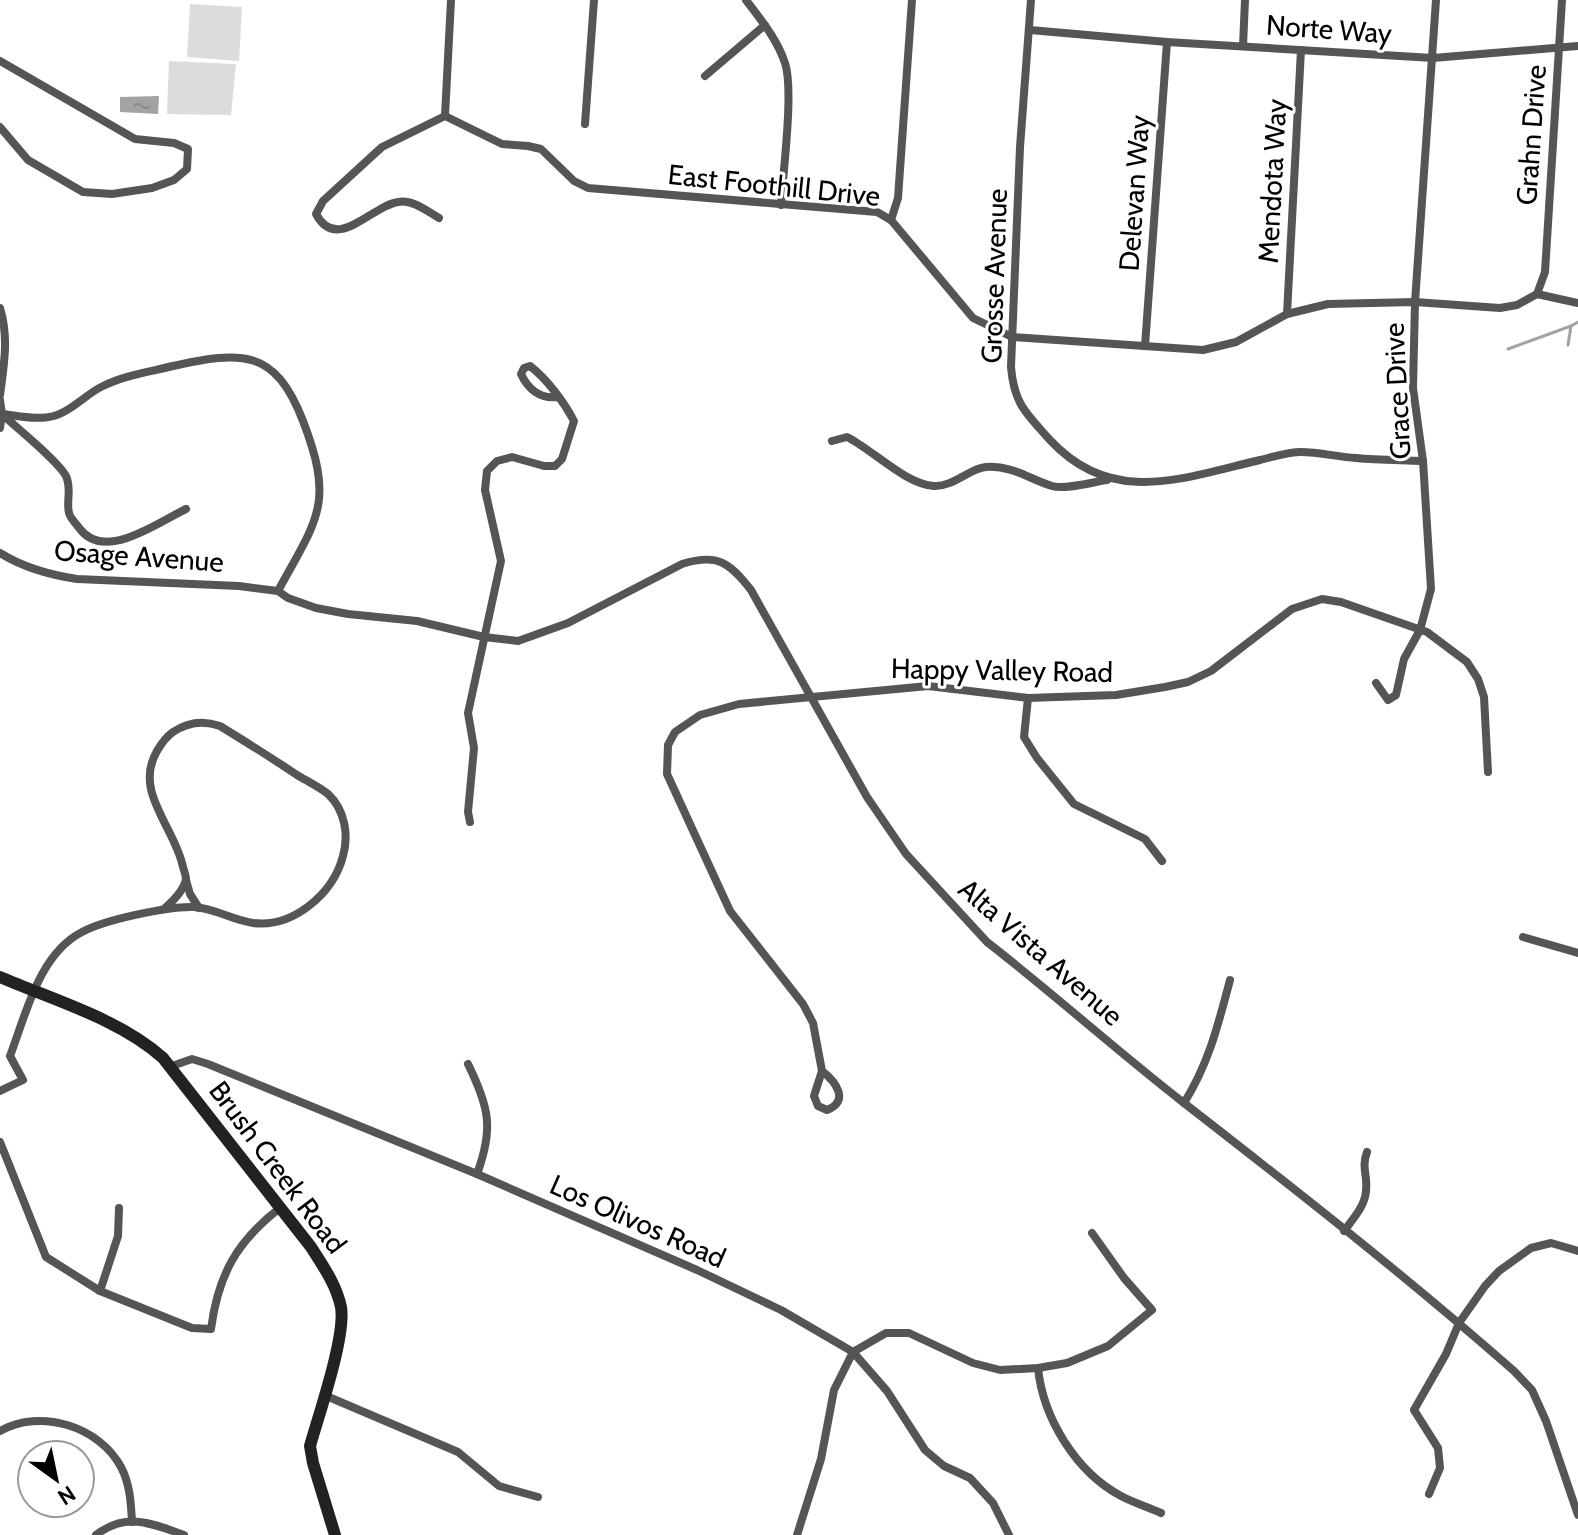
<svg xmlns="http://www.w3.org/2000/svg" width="1578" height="1535" viewBox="0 0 1578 1535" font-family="Cabin,sans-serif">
<defs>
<pattern id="water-ripples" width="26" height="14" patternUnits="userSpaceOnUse" patternTransform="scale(2)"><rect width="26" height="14" fill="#a3a3a3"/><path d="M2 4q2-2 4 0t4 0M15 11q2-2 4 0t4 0" fill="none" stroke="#8b8b8b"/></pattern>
</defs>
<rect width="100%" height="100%" fill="#fff"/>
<g fill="#dcdcdc">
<path d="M190,4L242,7L239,61L187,57Z"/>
<path d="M169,61L236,64L231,115L167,114Z"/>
</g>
<path fill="url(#water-ripples)" d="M159,96L158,114L120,112V97Z"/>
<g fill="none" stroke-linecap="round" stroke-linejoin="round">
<g stroke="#a3a3a3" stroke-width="3">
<path d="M1568,345L1571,326L1578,322"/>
<path d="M1508,349L1571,326"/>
</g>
<g stroke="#555" stroke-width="8">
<path d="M746,0C761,20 777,39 785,63C794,90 783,172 781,205"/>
<path d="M1031,0L1020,147L1011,367C1014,404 1026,413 1050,440C1112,507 1183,478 1260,460C1273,457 1288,452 1301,452C1319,452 1338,457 1356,458C1378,460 1401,460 1423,461"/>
<path d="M1030,30L1167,42L1433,58L1578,46"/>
<path d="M1243,46L1245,0"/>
<path d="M0,61L135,139L174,143L188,149L187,169L174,180L152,188L112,194L83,192L28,160L0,127"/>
<path d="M705,76L765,25"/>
<path d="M445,116L502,144L528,146L541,149L574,181L588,188L877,212L891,220L973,318L1012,337L1203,350L1236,342L1287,314L1328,304L1415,302L1500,308L1517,305L1537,294L1545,272L1562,0"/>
<path d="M445,116L451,0"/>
<path d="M585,124L594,0"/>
<path d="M439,218C427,211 412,199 398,202C371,206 337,253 316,214L323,201L382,147L445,116"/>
<path d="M891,220L898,198L912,0"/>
<path d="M1537,294L1578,303"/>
<path d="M0,308C9,337 4,365 0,395"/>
<path d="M1287,314L1301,50"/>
<path d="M1145,346L1167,42"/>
<path d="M0,400L2,414L0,428"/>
<path d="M2,414C20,416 40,421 57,415C74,409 86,394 103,386C125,375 149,372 173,366C241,351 275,348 303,421C335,504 317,519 278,591"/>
<path d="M3,415C18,429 58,461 66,476C72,489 66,501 69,513C70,518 77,525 80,529C105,562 158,522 186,509"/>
<path d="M832,441L847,437C873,450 905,484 934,486C953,487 970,468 986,467C1012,465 1029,479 1052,486C1064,490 1093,482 1107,480"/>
<path d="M0,553C24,568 50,575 77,579L239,586L278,591L288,598L316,608L348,614L417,621L484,637L518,641L568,623L682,564C717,553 729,562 751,590L867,797L906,854L987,942C1054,994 1117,1051 1184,1103C1296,1190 1407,1277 1514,1371L1532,1390L1546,1421L1578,1515"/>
<path d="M1376,683L1388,700L1396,695L1404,659L1420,630L1431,589L1423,461L1413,388L1415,302L1436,0"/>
<path d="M1028,698L1024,737L1037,758L1074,804L1145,839L1162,861"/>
<path d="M470,822L468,812L474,748L468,713L501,561L485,490L487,471L497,461L512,457L544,466H555L562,459L574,421C564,402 547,379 530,366L524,368L521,374C528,389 540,399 557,397"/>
<path d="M186,880L190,894L199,908"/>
<path d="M1523,937L1578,953"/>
<path d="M468,1064C489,1107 494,1128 477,1174"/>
<path d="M172,1066L192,1059L208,1064L477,1174L697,1270L781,1310L853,1352L887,1391L925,1450L944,1466L970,1478L993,1503L1009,1535"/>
<path d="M822,1071L814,1096L818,1106L827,1110C850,1101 836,1082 822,1071L813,1023L803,1004L730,911L667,774L668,745L675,732L700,715L739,704L928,686L1028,698L1116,695L1165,687L1188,682L1211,671L1292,609L1322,599L1341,602L1427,632L1467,662L1478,679L1484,697L1488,772"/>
<path d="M0,1091L23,1080L10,1056C26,1014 39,954 82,932C104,920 168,906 194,907C214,908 232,920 253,923C293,928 333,894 343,856C349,835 345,810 328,794C319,787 307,781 297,775C272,758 246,742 220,726C203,720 188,722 173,732C166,737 161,744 157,751C133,792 175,827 183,867C184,871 186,875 186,879C184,891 172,902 164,909"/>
<path d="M1184,1103C1209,1063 1218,1025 1230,980"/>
<path d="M0,1142L46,1257L100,1291L192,1328L211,1329C218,1275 237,1241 280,1208"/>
<path d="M1344,1231C1353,1219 1365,1206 1366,1191C1368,1175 1361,1168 1367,1152"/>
<path d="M100,1291L118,1236L119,1208"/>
<path d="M1038,1368C1043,1418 1076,1472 1121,1496C1134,1503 1148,1507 1161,1513"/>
<path d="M324,1395L458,1452L499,1486L538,1497"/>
<path d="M0,1431C40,1408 99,1426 121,1467C130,1484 131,1503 132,1522"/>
<path d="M1429,1494L1440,1468L1438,1448L1414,1410L1446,1354L1459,1323L1485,1286L1499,1271L1531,1248L1551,1243L1578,1251"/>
<path d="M96,1535C126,1512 151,1523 184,1535"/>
<path d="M797,1535L821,1459L834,1390L853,1352L886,1333H909L973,1363L1000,1370L1038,1368L1067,1363L1108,1346L1152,1310L1124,1278L1092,1233"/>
</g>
<path stroke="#222" stroke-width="12" d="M0,977C53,1000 120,1019 163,1058L311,1247C323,1266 336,1284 341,1307C346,1336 319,1414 310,1446L313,1463L335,1535"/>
</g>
<g text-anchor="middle" stroke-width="6" stroke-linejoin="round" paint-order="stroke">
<g font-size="28" fill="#000" stroke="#fff">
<text transform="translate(1329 29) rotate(4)" y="10">Norte Way</text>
<text transform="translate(1531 135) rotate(-86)" y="10">Grahn Drive</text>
<text transform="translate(1272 181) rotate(-87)" y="10">Mendota Way</text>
<text transform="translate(774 185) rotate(6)" y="10">East Foothill Drive</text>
<text transform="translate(1134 193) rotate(-86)" y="10">Delevan Way</text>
<text transform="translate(994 276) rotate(-88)" y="10">Grosse Avenue</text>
<text transform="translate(1397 391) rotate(-93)" y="10">Grace Drive</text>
<text transform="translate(139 556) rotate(4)" y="10">Osage Avenue</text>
<text transform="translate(1002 670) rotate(1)" y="10">Happy Valley Road</text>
<text transform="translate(1041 952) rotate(41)" y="10">Alta Vista Avenue</text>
<text transform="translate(278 1167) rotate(53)" y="10">Brush Creek Road</text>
<text transform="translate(638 1221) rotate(24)" y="10">Los Olivos Road</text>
</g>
</g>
<g transform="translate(56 1479) rotate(147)"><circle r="38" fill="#ffffff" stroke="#999999" stroke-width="2"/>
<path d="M0-6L14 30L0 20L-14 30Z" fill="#000000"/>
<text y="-12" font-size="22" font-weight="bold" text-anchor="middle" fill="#000000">N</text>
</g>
</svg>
